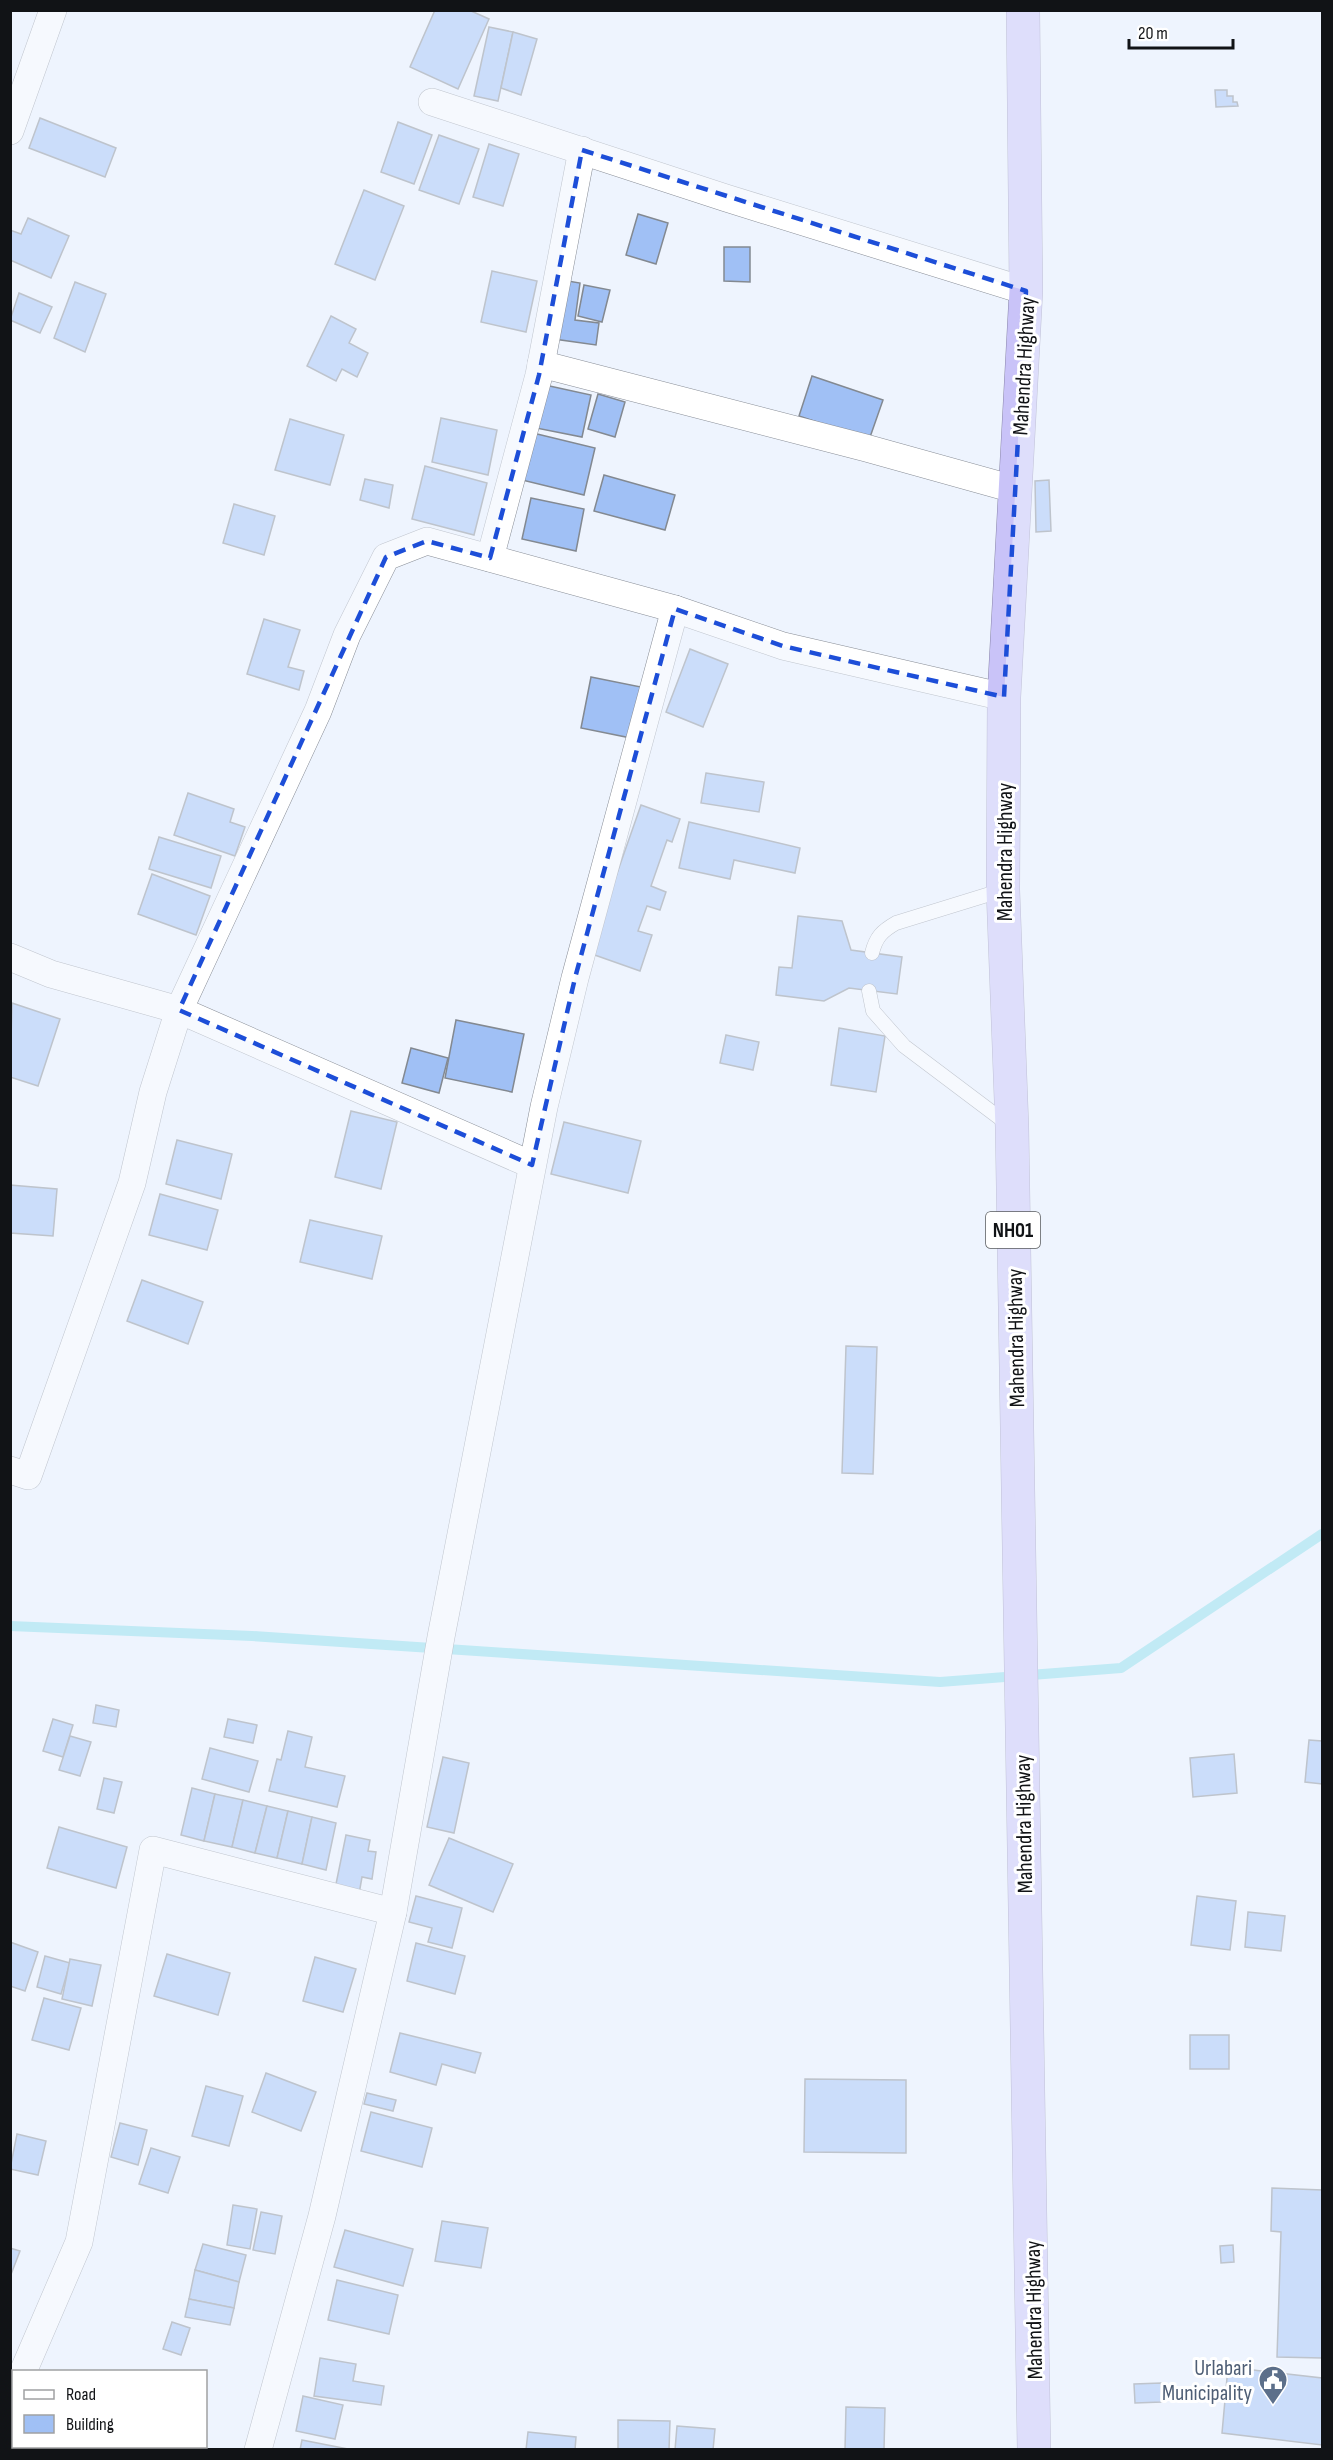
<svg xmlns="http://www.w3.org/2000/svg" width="1333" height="2460" viewBox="0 0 1333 2460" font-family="'Sofia Sans Condensed',sans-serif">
<rect width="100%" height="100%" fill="#eef4fe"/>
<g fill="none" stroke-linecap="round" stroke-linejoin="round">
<path stroke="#8adeeb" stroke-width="10" d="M10,1626L252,1636L940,1682L1121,1668L1322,1534"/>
</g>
<g fill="#a0c0f5" stroke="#838991" stroke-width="1.5">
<path d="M435,10H469L489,19L458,89L410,67Z"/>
<path d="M489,27L513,32L498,101L474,96Z"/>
<path d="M513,32L537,39L521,95L501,88Z"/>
<path d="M1215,90H1227V96H1233V102H1237L1238,106L1216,107Z"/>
<path d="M40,118L116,148L105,177L29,148Z"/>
<path d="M398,122L432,135L414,184L381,172Z"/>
<path d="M439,135L479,149L459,204L419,190Z"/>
<path d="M489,144L519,154L503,206L473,197Z"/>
<path d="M364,190L404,206L375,280L335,264Z"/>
<path d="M638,214L668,223L656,264L626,255Z"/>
<path d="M28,218L69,236L51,278L10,260V230L21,234Z"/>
<path d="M724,247H750V282L724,281Z"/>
<path d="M492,271L537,281L526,332L481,322Z"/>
<path d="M562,280L580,283L575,320L599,323L596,345L554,339Z"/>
<path d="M75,282L106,294L85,352L54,338Z"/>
<path d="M584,285L610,290L602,322L578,316Z"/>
<path d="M19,293L52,307L40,333L10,320Z"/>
<path d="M331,316L356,329L349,343L368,353L357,377L342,369L336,381L307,366Z"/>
<path d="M812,376L883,400L869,440L799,416Z"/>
<path d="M545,385L591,395L582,437L536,428Z"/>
<path d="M598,394L625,402L615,437L588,429Z"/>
<path d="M441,418L497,430L488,475L432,462Z"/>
<path d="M290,419L344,435L330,485L275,470Z"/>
<path d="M533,433L595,448L584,495L522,480Z"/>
<path d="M425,466L487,483L474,535L412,519Z"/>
<path d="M604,475L675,495L665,530L594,511Z"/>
<path d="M365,479L393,485L389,508L360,500Z"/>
<path d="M1049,480L1051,531L1036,532L1035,481Z"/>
<path d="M531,498L584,509L576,551L522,539Z"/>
<path d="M234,504L275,516L264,555L223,543Z"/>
<path d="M264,619L300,630L288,667L304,671L299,690L247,674Z"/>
<path d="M690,649L728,664L703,727L666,712Z"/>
<path d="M591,677L641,687L631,738L581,728Z"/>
<path d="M706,773L764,782L759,812L701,803Z"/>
<path d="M188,793L234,809L230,822L245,827L235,856L174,835Z"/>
<path d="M641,805L680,819L672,842L667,840L651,886L666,892L660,910L647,906L638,931L652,935L640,971L589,953Z"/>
<path d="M689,822L800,848L795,873L734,860L730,879L679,868Z"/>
<path d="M159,837L221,856L211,888L149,869Z"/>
<path d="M152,874L210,896L196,935L138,914Z"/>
<path d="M798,916L842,921L851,950L902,957L897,994L849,988L824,1001L776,995L779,967L792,968Z"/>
<path d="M12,1003L60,1019L38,1086L10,1077Z"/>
<path d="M456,1020L524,1034L512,1092L445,1078Z"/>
<path d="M839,1028L885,1036L876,1092L831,1085Z"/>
<path d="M726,1035L759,1042L753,1070L720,1063Z"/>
<path d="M411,1048L448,1058L439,1093L402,1083Z"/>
<path d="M351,1111L397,1122L381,1189L335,1177Z"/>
<path d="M564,1122L641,1141L628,1193L551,1174Z"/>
<path d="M177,1140L232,1154L221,1199L166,1184Z"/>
<path d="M10,1185L57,1189L53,1236L10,1233Z"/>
<path d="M160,1194L218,1210L207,1250L149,1235Z"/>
<path d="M310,1220L382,1236L372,1279L300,1262Z"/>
<path d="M142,1280L203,1302L188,1344L127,1321Z"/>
<path d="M846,1346L877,1347L873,1474L842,1473Z"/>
<path d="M96,1705L119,1710L116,1727L93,1723Z"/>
<path d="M53,1719L73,1725L63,1757L43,1751Z"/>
<path d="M228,1719L257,1725L253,1743L224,1737Z"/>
<path d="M288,1731L312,1737L305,1767L345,1776L337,1807L269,1791L277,1759L281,1760Z"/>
<path d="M70,1736L91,1742L80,1776L59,1770Z"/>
<path d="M1309,1740L1322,1741V1784L1305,1782Z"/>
<path d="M210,1748L258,1761L249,1792L202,1779Z"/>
<path d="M1234,1754L1237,1793L1193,1797L1190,1758Z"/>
<path d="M443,1757L469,1763L454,1833L427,1827Z"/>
<path d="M104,1778L122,1782L114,1813L97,1809Z"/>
<path d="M192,1788L215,1794L204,1841L181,1835Z"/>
<path d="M215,1794L243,1800L232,1847L204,1841Z"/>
<path d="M243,1800L267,1806L255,1853L232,1847Z"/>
<path d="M267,1806L288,1811L277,1858L255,1853Z"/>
<path d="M288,1811L312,1817L302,1864L277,1858Z"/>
<path d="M312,1817L336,1823L326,1870L302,1864Z"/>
<path d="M59,1827L127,1847L116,1888L47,1868Z"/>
<path d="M346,1835L370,1840L368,1851L376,1852L372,1879L362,1877L359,1894L335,1889Z"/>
<path d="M449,1838L513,1864L493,1912L429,1885Z"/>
<path d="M416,1896L462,1908L452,1948L428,1942L432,1928L409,1922Z"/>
<path d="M1197,1896L1236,1901L1230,1950L1191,1945Z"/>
<path d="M1248,1912L1285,1916L1281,1951L1245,1947Z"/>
<path d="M10,1942L38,1952L25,1991L10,1986Z"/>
<path d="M416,1943L465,1956L455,1994L407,1981Z"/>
<path d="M167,1954L230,1973L218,2015L154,1996Z"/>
<path d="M45,1956L70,1963L61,1994L37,1987Z"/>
<path d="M315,1957L356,1969L343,2012L303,2001Z"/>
<path d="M70,1959L101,1965L92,2006L62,1999Z"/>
<path d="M44,1998L81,2008L69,2050L32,2040Z"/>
<path d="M400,2033L481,2053L475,2073L442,2064L436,2085L390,2072Z"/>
<rect x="1190" y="2035" width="39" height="34"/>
<path d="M266,2073L316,2092L301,2131L252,2112Z"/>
<path d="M805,2079L906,2080V2153L804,2152Z"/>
<path d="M206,2086L243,2096L229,2146L192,2136Z"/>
<path d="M367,2093L396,2100L393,2111L364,2104Z"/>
<path d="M371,2112L432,2128L422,2167L361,2151Z"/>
<path d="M120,2123L147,2130L138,2165L111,2157Z"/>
<path d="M17,2134L46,2141L38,2175L10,2169Z"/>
<path d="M151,2148L180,2157L168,2193L139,2184Z"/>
<path d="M1272,2188L1322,2190V2358L1277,2357L1281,2232L1271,2231Z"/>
<path d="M233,2205L257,2209L250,2249L227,2245Z"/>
<path d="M261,2212L282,2216L275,2254L253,2250Z"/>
<path d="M442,2221L488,2228L481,2268L435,2261Z"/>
<path d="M345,2230L413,2249L403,2286L334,2267Z"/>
<path d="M203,2244L246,2255L239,2282L195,2270Z"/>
<path d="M1233,2245L1234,2262L1221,2263L1220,2246Z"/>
<path d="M10,2248L20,2251L10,2277Z"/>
<path d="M195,2270L239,2282L234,2308L189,2299Z"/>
<path d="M337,2280L398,2295L389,2334L328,2320Z"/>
<path d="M189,2299L234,2308L230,2325L185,2317Z"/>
<path d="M172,2322L190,2328L181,2355L163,2349Z"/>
<path d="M320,2358L356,2364L353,2381L384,2386L381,2405L314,2396Z"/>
<path d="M1228,2367L1322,2378V2445L1222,2433Z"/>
<path d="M1161,2383L1162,2402L1135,2403L1134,2384Z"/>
<path d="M303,2396L343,2405L335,2439L296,2431Z"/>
<path d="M846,2407L885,2408L884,2450H845Z"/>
<path d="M618,2420L670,2421L669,2450H618Z"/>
<path d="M677,2426L715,2429L713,2450H675Z"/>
<path d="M528,2432L576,2437L575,2450H526Z"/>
<path d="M302,2440L348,2449L300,2450Z"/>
<path d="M82,2446H138L137,2450H81Z"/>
</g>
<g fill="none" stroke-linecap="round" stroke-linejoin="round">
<g stroke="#898e97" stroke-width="15">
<g id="lane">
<path d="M872,953C876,937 882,931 896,923L1003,890"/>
<path d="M869,991L873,1011L904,1046L1009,1125"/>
</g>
</g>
<g stroke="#898e97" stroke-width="28">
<g id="street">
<path d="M432,102L726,198L1026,291"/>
<path d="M10,131L53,10"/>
<path d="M541,364L866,448L1017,490"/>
<path d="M490,558L539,375L582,150"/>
<path d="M10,957L51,974L179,1010L318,711L347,635L386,557L427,541L675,609L783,646L1004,697"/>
<path d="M10,1470L28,1476L132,1183L153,1092L179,1010L532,1165"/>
<path d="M393,1912L441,1637L544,1107L575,978L675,609"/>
<path d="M23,2372L79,2242L153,1850L393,1912L322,2216L258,2450"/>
<path d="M10,2401L14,2394"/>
<path d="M10,2445L16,2450"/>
</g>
</g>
<g stroke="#8985a9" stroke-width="34">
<path id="highway" d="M1023,10L1026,291L1004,697L1003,890L1012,1127L1034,2450"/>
</g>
<use href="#lane" stroke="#fff" stroke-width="14"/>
<use href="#street" stroke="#fff" stroke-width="27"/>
<use href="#highway" stroke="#c9c3f8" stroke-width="33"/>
</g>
<path d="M0 0H1333V2460H0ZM582,150L1026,291L1004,697L783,646L675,609L575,978L532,1165L179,1010L386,557L427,541L490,558L539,375Z" fill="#eef4fe" fill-opacity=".55" fill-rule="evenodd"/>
<path fill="none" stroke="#1d4ed8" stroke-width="4.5" stroke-dasharray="12 8" stroke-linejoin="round" d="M582,150L1026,291L1004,697L783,646L675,609L575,978L532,1165L179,1010L386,557L427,541L490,558L539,375Z"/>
<defs>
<g id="civic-pin" transform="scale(1.5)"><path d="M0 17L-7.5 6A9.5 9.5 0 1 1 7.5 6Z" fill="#5c6f8a" stroke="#fff"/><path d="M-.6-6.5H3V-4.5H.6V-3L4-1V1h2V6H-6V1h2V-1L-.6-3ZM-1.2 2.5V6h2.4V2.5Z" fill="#fff"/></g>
</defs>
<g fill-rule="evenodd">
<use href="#civic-pin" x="1273" y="2380"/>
</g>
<g text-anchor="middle" stroke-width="6" stroke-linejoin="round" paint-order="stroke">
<rect fill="#fff" stroke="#585a5c" stroke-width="1.5" x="986" y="1212" width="54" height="36" rx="4.5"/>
<g font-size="21" font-weight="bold" fill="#111316">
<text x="1013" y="1237">NH01</text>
</g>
<g font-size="22" fill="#111316" stroke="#fff">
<text transform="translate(1023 366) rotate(-87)" y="8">Mahendra Highway</text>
<text transform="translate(1004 852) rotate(-90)" y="8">Mahendra Highway</text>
<text transform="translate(1015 1338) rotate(-91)" y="8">Mahendra Highway</text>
<text transform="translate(1023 1824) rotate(-91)" y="8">Mahendra Highway</text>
<text transform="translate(1033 2310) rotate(-91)" y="8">Mahendra Highway</text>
</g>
<g font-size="22" fill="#4e5e75" stroke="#fff" text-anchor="end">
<text x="1252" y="2375">Urlabari<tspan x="1252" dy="25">Municipality</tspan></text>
</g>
</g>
<rect width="1333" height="2460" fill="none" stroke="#111316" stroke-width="24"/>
<rect x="12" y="2370" width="195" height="78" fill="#ffffff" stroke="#a0a1a2" stroke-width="1.5"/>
<rect x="24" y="2390" width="30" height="9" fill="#ffffff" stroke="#a0a1a2" stroke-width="1.5"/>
<text x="66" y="2400" font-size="18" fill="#111316">Road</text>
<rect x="24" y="2415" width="30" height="18" fill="#a0c0f5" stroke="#a0a1a2" stroke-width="1.5"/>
<text x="66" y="2430" font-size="18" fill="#111316">Building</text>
<path d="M1129 39v9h104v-9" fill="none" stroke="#111316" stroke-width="3"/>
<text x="1138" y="39" font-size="18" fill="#111316" stroke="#ffffff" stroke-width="4.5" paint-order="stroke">20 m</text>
</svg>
